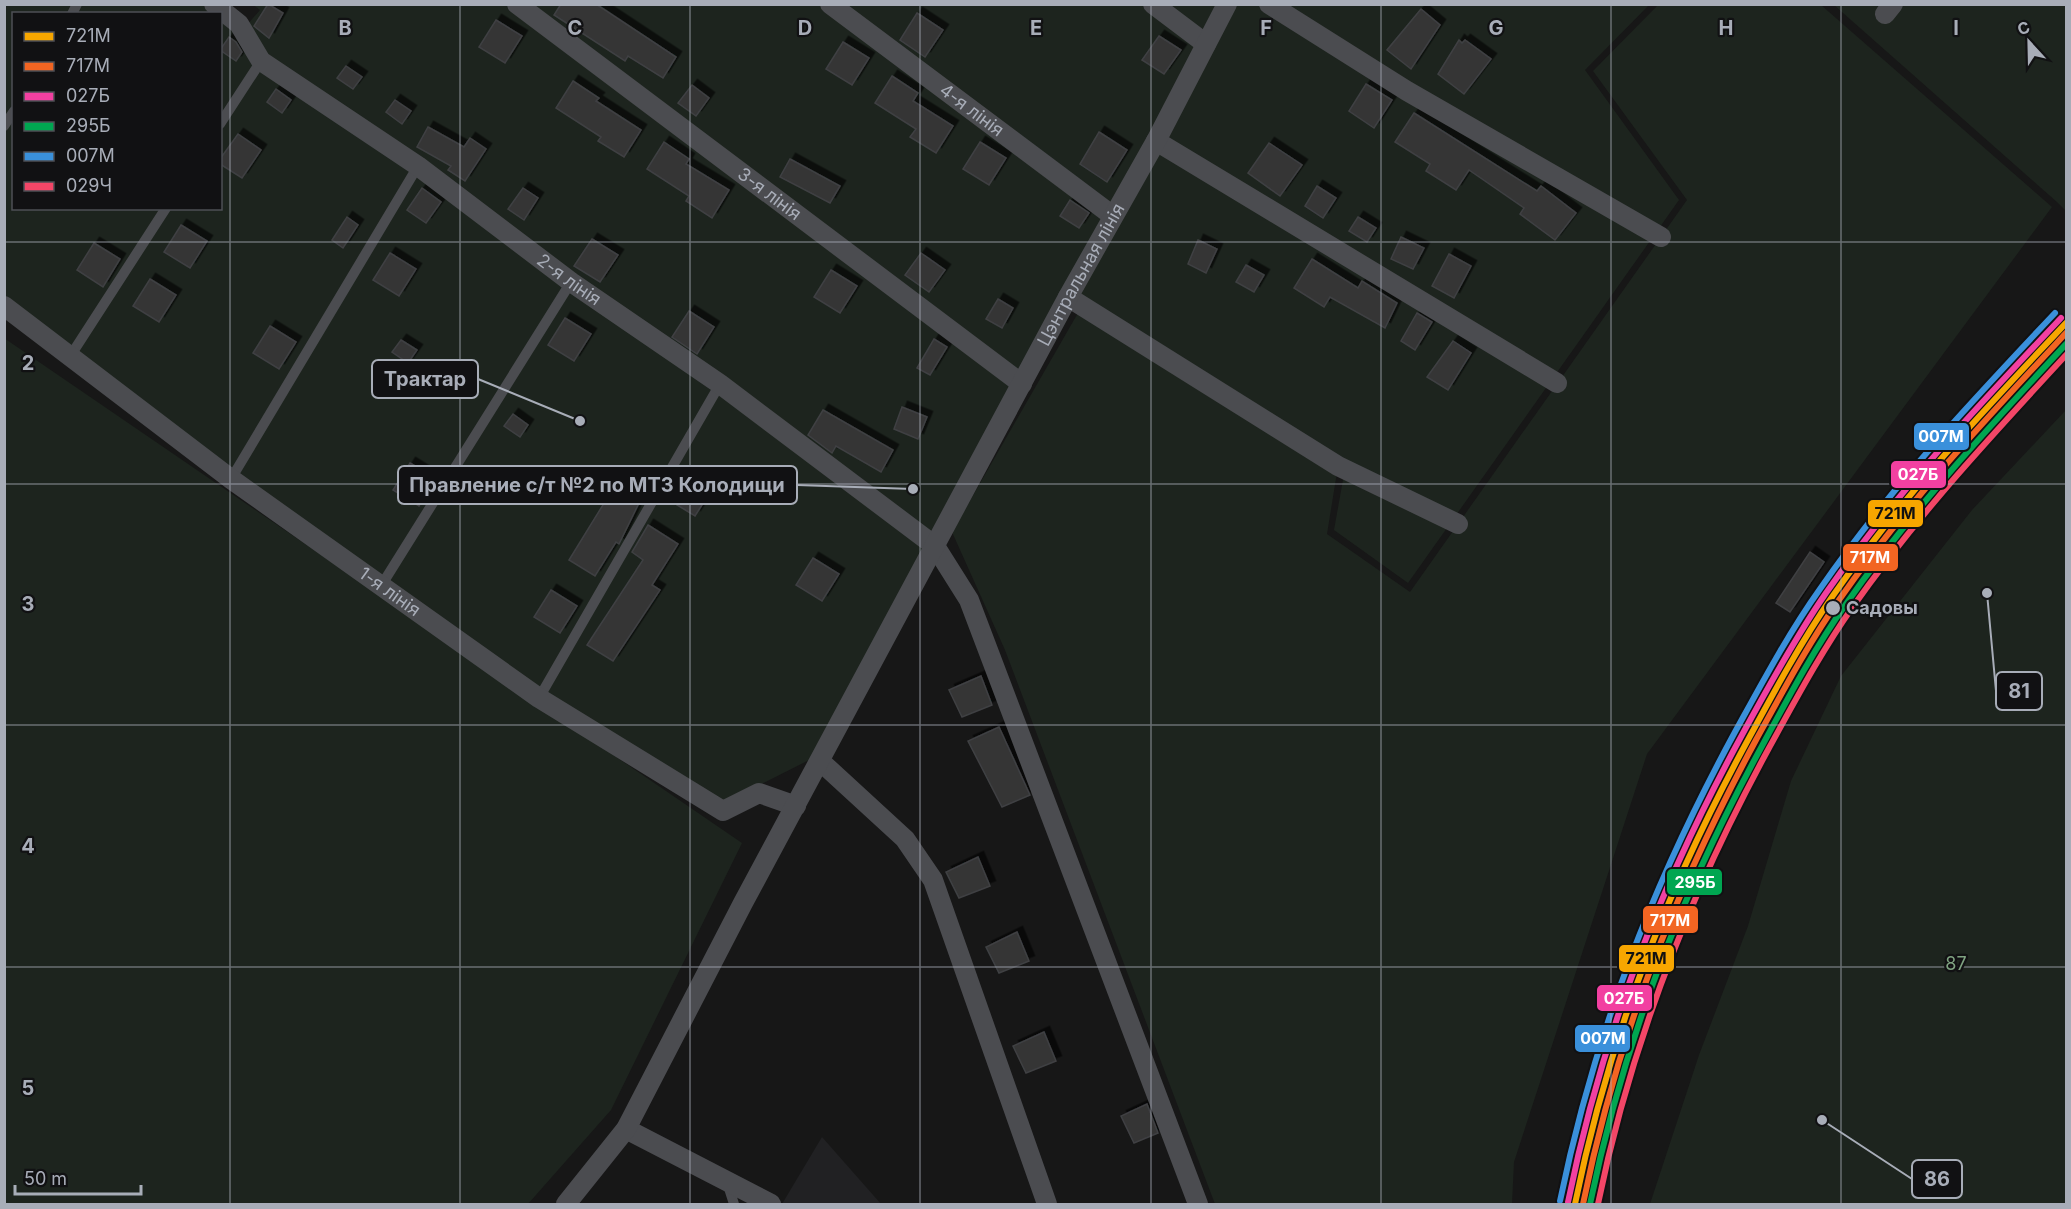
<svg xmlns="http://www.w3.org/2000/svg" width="2071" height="1209" viewBox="0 0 2071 1209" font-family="Inter,sans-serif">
<defs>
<filter id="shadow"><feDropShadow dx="5.5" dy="-5.5" stdDeviation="0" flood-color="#0009"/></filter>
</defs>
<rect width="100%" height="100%" fill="#171717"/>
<path fill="#212123" d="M822,1137L881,1204H782Z"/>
<g fill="#1d241e">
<path d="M203,4L214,13L14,14V208H220L221,18L240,33L260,10L252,4L1649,5L1585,70L1679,200L1408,583L1334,530L1346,463L1065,288L815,757L724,803L543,693L235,474L5,297L6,5Z"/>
<path d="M1658,5H1821L2052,207L1647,754L1514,1162L1512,1204H1215L1005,650L952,532L1082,306L1338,466L1327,534L1410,592L1687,200L1593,71Z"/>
<path d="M1834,5H2066V211L2057,202Z"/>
<path d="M4,338L742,843L611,1110L528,1204H5Z"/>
<path d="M2066,410V1204H1650L1699,1055L1748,926L1791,781L1841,676L1972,510Z"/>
</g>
<g fill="#353536" stroke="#3f4043" stroke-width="1.5" filter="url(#shadow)">
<path d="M268,4L283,13L269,38L254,26Z"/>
<path d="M561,4H596L676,57L663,78L628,56L625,61L554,15Z"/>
<path d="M1421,9L1440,25L1411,69L1387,50Z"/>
<path d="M917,13L943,30L925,57L900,40Z"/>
<path d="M496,20L522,36L505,63L479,47Z"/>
<path d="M1159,36L1181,50L1164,74L1142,60Z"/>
<path d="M229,37L236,42L242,52L236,61L220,50Z"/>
<path d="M1459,40L1462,43L1465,40L1491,59L1464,94L1438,74Z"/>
<path d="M843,42L869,58L852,85L826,69Z"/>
<path d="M346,66L362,77L353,89L337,78Z"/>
<path d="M892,76L918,93L913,101L953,126L936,153L910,137L916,129L875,103Z"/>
<path d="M573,81L599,98L596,101L641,130L624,157L598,141L601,137L556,108Z"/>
<path d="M1366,84L1392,100L1374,128L1349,111Z"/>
<path d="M692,85L709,98L696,116L678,103Z"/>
<path d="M276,89L291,100L282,113L267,102Z"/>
<path d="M395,100L411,111L402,124L386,112Z"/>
<path d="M1414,113L1537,191L1541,186L1576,213L1555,240L1520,214L1524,208L1469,170L1456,190L1426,171L1430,164L1395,142Z"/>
<path d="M428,127L464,147L470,138L486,149L465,181L448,170L451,166L417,147Z"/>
<path d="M1099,132L1127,150L1107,182L1080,164Z"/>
<path d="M238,134L261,150L242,178L220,164V159Z"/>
<path d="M664,142L689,159L686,164L729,190L712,218L686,201L689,196L647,169Z"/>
<path d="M980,142L1006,158L989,185L963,169Z"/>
<path d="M1269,143L1302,165L1280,196L1248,173Z"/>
<path d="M790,159L840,186L830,203L780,177Z"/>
<path d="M1317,186L1336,198L1323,218L1305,206Z"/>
<path d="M422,188L441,202L426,223L407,210Z"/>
<path d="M523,188L538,198L524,220L508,209Z"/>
<path d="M1070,200L1089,213L1079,228L1060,216Z"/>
<path d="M347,217L358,225L343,248L332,240Z"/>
<path d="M1358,217L1376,228L1367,242L1349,231Z"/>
<path d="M181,225L207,241L190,268L164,252Z"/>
<path d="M1401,237L1424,248L1413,269L1391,259Z"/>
<path d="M592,239L618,255L600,282L574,266Z"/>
<path d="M1198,240L1217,249L1206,273L1188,264Z"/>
<path d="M94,243L120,259L103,287L77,270Z"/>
<path d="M390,253L416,269L399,296L373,280Z"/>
<path d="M921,253L945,270L929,292L905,275Z"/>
<path d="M1449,254L1471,266L1454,298L1432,286Z"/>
<path d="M1312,259L1358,288L1362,281L1397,303L1385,328L1330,297L1324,307L1294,288Z"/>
<path d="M1246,265L1264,275L1254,292L1236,282Z"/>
<path d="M831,270L857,286L840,313L814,297Z"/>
<path d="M150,279L176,295L159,322L133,306Z"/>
<path d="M998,299L1013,308L1002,328L986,319Z"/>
<path d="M689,311L714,327L697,354L672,337Z"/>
<path d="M1417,313L1432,322L1415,350L1401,341Z"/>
<path d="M565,318L591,334L574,361L548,345Z"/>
<path d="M270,326L296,342L279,369L253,353Z"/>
<path d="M934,339L947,347L930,375L917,368Z"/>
<path d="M401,340L417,350L408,363L392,352Z"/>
<path d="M1453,341L1471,353L1448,390L1427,377Z"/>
<path d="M902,407L927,417L918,439L894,429Z"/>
<path d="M823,410L893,450L881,472L836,446L832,453L808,435Z"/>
<path d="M513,414L528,425L520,437L504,426Z"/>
<path d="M410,463L436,479L419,506L393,490Z"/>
<path d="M686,472L712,489L695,516L669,500Z"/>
<path d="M614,487L639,503L619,544L616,542L595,576L569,560Z"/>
<path d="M648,525L678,544L652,585L660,590L613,661L587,645L643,560L632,552Z"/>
<path d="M1810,552L1824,562L1790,612L1776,603Z"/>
<path d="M813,558L839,574L822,601L796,585Z"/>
<path d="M551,590L577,606L560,633L534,617Z"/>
<path d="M981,676L992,705L962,717L949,690Z"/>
<path d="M999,727L1030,795L1002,807L968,741Z"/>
<path d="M978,857L990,886L959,898L946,872Z"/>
<path d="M1017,932L1029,961L999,973L986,947Z"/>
<path d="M1044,1032L1056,1061L1026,1073L1013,1046Z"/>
<path d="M1147,1104L1158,1133L1134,1143L1121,1116Z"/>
</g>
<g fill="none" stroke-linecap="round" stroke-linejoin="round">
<g stroke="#4b4c50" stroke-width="10">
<path d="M72,14L77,4"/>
<path d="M220,124L261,61"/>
<path d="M4,126L14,111"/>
<path d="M71,355L166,208"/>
<path d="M231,479L418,166"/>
<path d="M381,586L571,282"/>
<path d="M539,698L720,384"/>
<path d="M727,1182L734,1204"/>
</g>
<g stroke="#4b4c50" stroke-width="20">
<path id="s1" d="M214,4L239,24L261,61L418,166L571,282L720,384L935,546L969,600L1198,1204"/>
<path id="s2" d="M517,4L1022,384"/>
<path id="s3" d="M830,4L1113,216"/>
<path d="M1153,4L1206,44"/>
<path d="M1269,4L1407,91L1661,237"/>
<path d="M1885,14L1893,4"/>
<path d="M1156,141L1557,383"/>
<path d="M1068,297L1338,466L1458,524"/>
<path id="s4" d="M4,306L231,479L539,698L723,811L759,793L796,806"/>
<path d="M820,761L905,839L933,880L1047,1204"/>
<path d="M626,1129L771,1204"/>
<path id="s5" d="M566,1204L626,1129L743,903L1068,297L1156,141L1227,4"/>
</g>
<g stroke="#111113" stroke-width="10">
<path id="rail-1" d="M1575,1204C1609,1037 1667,888 1749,738C1775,690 1801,642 1832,597C1901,498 1984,410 2066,323"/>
</g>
<g stroke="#111113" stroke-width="10">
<path id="rail-2" d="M1583,1204C1617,1037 1675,890 1756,740C1782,693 1808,644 1839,600C1906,504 1986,419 2066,333"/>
</g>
<g stroke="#111113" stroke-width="10">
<path id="rail-3" d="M1568,1202C1602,1035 1660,885 1742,735C1768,687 1795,638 1826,593C1895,494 1978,406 2061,318"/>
</g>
<g stroke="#111113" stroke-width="10">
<path id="rail-4" d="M1590,1204C1624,1040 1681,894 1762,746C1788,698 1814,649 1846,604C1911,511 1989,427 2066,344"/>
</g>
<g stroke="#111113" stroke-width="10">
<path id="rail-5" d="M1560,1201C1595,1032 1653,883 1735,732C1762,683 1788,634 1820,589C1889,489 1972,401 2055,313"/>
</g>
<g stroke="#111113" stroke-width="10">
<path id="rail-6" d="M1598,1204C1631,1042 1690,893 1769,748C1795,701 1821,652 1852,608C1916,517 1991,436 2066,355"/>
</g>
<use href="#rail-1" stroke="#f7a600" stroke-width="6"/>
<use href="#rail-2" stroke="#f26522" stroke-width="6"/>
<use href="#rail-3" stroke="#f240a1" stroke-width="6"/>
<use href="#rail-4" stroke="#00a651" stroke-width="6"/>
<use href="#rail-5" stroke="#3a90db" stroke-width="6"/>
<use href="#rail-6" stroke="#f34667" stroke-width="6"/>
</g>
<path fill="none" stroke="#a8adb8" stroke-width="1.5" stroke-opacity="0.55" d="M230,4V1204M460,4V1204M690,4V1204M920,4V1204M1151,4V1204M1381,4V1204M1611,4V1204M1841,4V1204M4,242H2066M4,484H2066M4,725H2066M4,967H2066"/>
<circle fill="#a8adb8" stroke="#111113" stroke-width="2" cx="1833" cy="608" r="8"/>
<g text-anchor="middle" stroke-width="4.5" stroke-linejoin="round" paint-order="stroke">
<g font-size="18" fill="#a8adb8" stroke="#111113">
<text dy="6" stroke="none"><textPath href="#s3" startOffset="177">4-я лінія</textPath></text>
<text dy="6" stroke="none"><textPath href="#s2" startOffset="316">3-я лінія</textPath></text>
<text dy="6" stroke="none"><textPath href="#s5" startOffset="1064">Цэнтральная лінія</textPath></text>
<text dy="6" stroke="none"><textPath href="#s1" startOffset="453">2-я лінія</textPath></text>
<text dy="6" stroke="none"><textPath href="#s4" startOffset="480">1-я лінія</textPath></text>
</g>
<g font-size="18" font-weight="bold" fill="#a8adb8" stroke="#111113" text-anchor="start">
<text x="1846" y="614">Садовы</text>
</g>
<g font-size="18" fill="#7fa381" stroke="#111113">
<text x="1956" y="970">87</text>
</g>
</g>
<g font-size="20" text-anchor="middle" font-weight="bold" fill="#a8adb8" stroke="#111113" stroke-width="4.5" stroke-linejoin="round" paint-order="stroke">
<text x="345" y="35">B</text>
<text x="575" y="35">C</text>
<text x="805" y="35">D</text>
<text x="1036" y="35">E</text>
<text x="1266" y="35">F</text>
<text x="1496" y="35">G</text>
<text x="1726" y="35">H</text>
<text x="1956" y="35">I</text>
<text x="28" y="370">2</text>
<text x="28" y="611">3</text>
<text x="28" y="853">4</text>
<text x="28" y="1095">5</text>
</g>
<path fill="none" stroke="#a8adb8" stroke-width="2" d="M580 421L478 379M913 489L797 485M1987 593L1996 691M1822 1120L1912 1179"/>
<g fill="#a8adb8" stroke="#111113" stroke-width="2">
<circle cx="580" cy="421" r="6"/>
<circle cx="913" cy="489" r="6"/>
<circle cx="1987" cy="593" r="6"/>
<circle cx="1822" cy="1120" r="6"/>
</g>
<g fill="#111113" stroke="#a8adb8" stroke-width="2">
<rect x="372" y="360" width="106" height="38" rx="6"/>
<rect x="398" y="466" width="399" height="38" rx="6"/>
<rect x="1996" y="672" width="46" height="38" rx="6"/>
<rect x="1912" y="1160" width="50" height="38" rx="6"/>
</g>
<g font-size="20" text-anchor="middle" font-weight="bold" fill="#a8adb8">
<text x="425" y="386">Трактар</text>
<text x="597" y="492">Правление с/т №2 по МТЗ Колодищи</text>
<text x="2019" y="698">81</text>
<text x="1937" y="1186">86</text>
</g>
<g stroke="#111113" stroke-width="2">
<rect x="1913" y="422" width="57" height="29" rx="6" fill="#3a90db"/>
<rect x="1890" y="460" width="57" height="29" rx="6" fill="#f240a1"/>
<rect x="1867" y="499" width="57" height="29" rx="6" fill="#f7a600"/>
<rect x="1842" y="543" width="57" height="29" rx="6" fill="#f26522"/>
<rect x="1666" y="868" width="57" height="28" rx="6" fill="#00a651"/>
<rect x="1642" y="905" width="57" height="29" rx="6" fill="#f26522"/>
<rect x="1618" y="944" width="57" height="29" rx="6" fill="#f7a600"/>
<rect x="1596" y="984" width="57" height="28" rx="6" fill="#f240a1"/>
<rect x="1574" y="1024" width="57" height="29" rx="6" fill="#3a90db"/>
</g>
<g font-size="16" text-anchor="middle" font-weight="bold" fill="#fff">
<text x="1941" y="442">007М</text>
<text x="1918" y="480">027Б</text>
<text x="1870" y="563">717М</text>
<text x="1695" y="888">295Б</text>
<text x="1670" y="926">717М</text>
<text x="1624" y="1004">027Б</text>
<text x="1603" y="1044">007М</text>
</g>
<g font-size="16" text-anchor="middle" font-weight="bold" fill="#111">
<text x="1895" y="519">721М</text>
<text x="1646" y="964">721М</text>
</g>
<rect width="2071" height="1209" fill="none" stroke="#a8adb8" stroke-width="12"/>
<rect x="12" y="12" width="210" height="198" fill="#111113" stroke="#4d4f55" stroke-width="1.5"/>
<rect x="24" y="32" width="30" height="9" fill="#f7a600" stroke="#4d4f55" stroke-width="1.5"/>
<text x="66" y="42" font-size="18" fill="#a8adb8">721М</text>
<rect x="24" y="62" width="30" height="9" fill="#f26522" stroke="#4d4f55" stroke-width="1.5"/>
<text x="66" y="72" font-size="18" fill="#a8adb8">717М</text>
<rect x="24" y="92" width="30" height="9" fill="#f240a1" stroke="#4d4f55" stroke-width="1.5"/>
<text x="66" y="102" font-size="18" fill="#a8adb8">027Б</text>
<rect x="24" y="122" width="30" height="9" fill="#00a651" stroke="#4d4f55" stroke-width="1.5"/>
<text x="66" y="132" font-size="18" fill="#a8adb8">295Б</text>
<rect x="24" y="152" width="30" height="9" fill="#3a90db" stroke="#4d4f55" stroke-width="1.5"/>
<text x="66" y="162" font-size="18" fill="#a8adb8">007М</text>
<rect x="24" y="182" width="30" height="9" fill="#f34667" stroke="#4d4f55" stroke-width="1.5"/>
<text x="66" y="192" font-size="18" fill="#a8adb8">029Ч</text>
<g transform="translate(2029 42) rotate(338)" stroke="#111113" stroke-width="4.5" paint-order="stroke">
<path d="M0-4.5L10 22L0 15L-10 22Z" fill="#a8adb8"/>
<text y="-9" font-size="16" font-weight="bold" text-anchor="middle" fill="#a8adb8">С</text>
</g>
<path d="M15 1185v9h126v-9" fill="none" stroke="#a8adb8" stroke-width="3"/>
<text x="24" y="1185" font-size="18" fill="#a8adb8" stroke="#111113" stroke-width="4.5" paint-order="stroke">50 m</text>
</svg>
